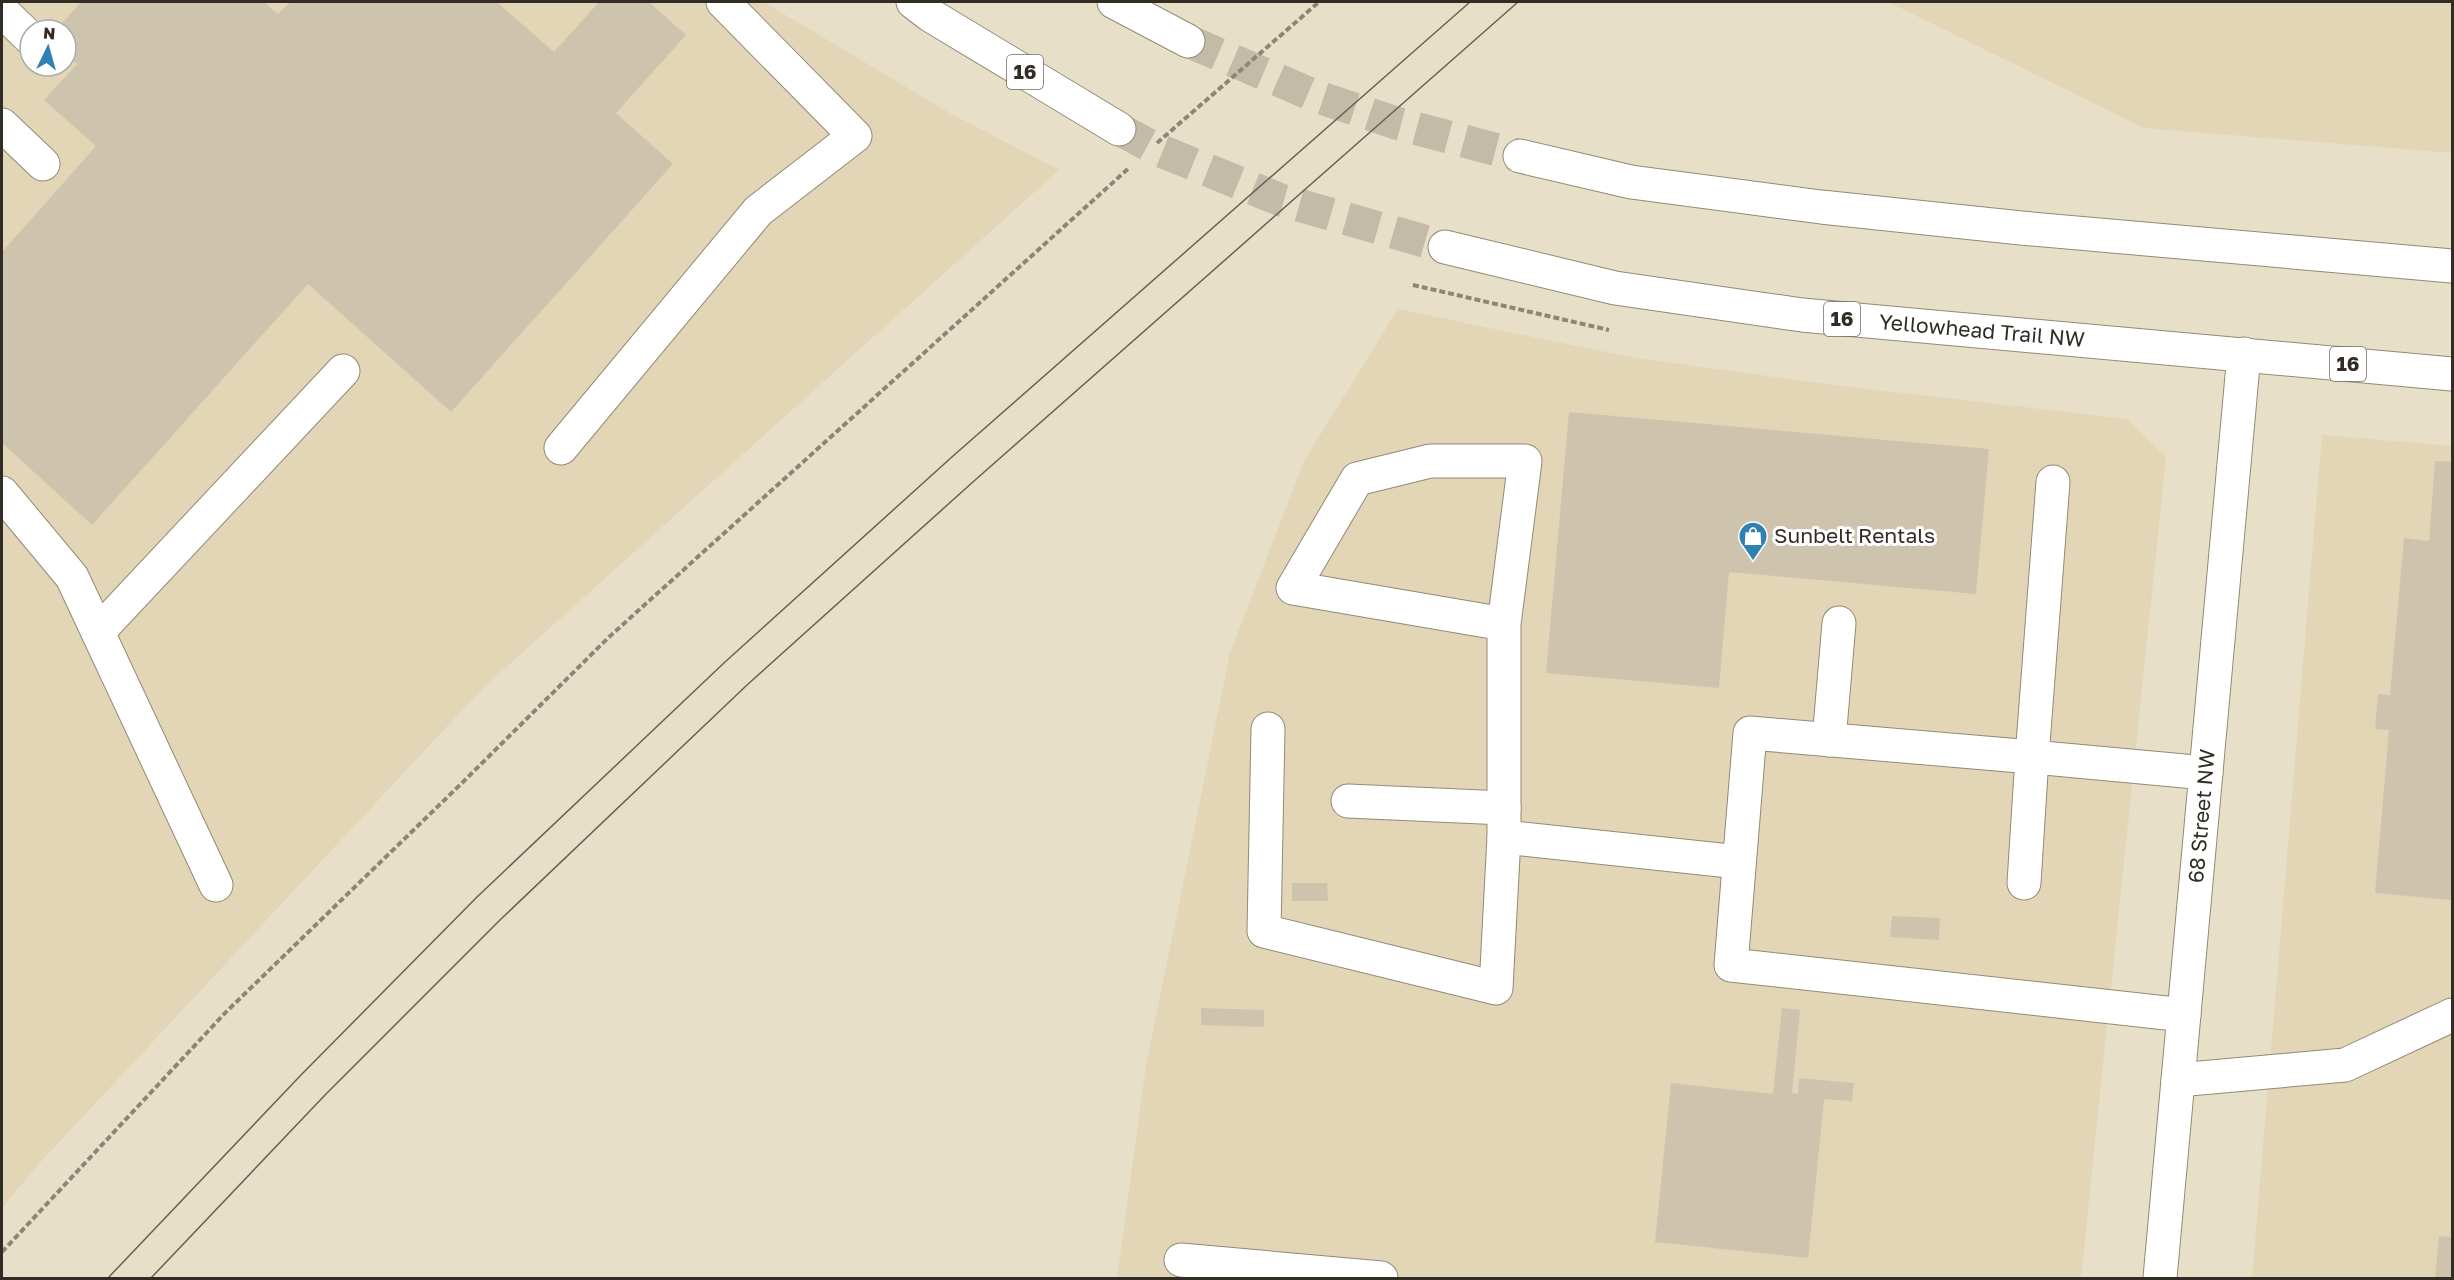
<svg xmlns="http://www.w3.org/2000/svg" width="2454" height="1280" viewBox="0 0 2454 1280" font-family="'Golos Text',sans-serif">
<rect width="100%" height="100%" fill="#e8dfc8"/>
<g fill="#e2d6b7" fill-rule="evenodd">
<path d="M2,2H764L946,111L1059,170L483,688L35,1168L2,1208ZM30,30H66V66H30Z"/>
<path d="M1888,2H2452V153L2144,128Z"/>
<path d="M1398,309L1630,357L1818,383L2127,419L2166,457L2081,1278H1117L1146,1066L1230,653L1304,461Z"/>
<path d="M2322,435L2452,446V1278H2252Z"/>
</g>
<g fill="#cec4ae">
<path d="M81,2H264L278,14L290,2H497L554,52L599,2H649L686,35L616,113L673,164L451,412L308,284L92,525L2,443V252L96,146L44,100L77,64L66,54V30H56Z"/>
<path d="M1569,412L1989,449L1976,594L1729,572L1719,688L1546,673Z"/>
<path d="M2435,461L2452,462V900L2375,893L2389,730L2375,729L2378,694L2390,695L2404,538L2429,541Z"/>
<path d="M1292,883H1327L1328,901H1292Z"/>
<path d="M1892,916L1940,918L1939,940L1890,937Z"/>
<path d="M1201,1008L1264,1010V1027L1201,1025Z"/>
<path d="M1782,1008L1800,1010L1792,1093L1798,1094L1799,1078L1854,1083L1852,1101L1824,1099L1808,1258L1655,1242L1671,1083L1773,1094Z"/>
<path d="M2439,1236L2452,1237V1278H2435Z"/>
</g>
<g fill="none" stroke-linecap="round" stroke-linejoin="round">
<g stroke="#c3bba7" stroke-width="33" stroke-dasharray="33 16" stroke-linecap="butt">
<path d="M1188,41L1315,96L1396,123L1520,156"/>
<path d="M1119,129L1156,149L1281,200L1445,247"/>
</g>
<g stroke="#938a75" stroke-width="35">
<g id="minor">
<path d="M2,11L30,38"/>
<path d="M2,125L43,164"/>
<path d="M561,448L758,211L855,136L723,2"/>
<path d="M2053,482L2032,757L2206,773"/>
<path d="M2,493L72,577L216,885"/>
<path d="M1504,624L1293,588L1357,479L1430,461H1525L1504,624V837L1739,862"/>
<path d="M98,632L343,371"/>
<path d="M1268,729L1264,931L1496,988L1504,837"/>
<path d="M1829,740L1839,623"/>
<path d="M1348,801L1504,808"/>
<path d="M2024,883L2032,757L1750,733L1731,965L2184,1015"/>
<path d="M2178,1080L2345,1065L2452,1015"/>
<path d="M1181,1260L1381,1278"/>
<path d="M2160,1278L2244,354"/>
</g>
</g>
<g stroke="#938a75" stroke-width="35">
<g id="highway">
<path d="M913,2L930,15L1119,129"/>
<path d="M1114,2L1188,41"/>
<path d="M1520,156L1631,182L1821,207L2021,228L2452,266"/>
<path d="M1445,247L1615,288L1802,315L2452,374"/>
</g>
</g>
<g stroke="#8d8677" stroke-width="4" stroke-dasharray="6 3" stroke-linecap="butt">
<path d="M1157,143L1319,2"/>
<path d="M1413,285L1609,330"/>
<path d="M2,1252L226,1012L463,782L609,637L1129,168"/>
</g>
<use href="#minor" stroke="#fff" stroke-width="33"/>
<use href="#highway" stroke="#fff" stroke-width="33"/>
<g stroke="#676256" stroke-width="1.5">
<path d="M108,1278L301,1075L477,897L725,662L953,456L1470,2"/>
<path d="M151,1278L326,1094L501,919L747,685L974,481L1518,2"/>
</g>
</g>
<defs>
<g id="shop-pin" transform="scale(1.5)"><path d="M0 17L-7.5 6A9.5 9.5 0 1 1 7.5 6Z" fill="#2e81b1" stroke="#fff"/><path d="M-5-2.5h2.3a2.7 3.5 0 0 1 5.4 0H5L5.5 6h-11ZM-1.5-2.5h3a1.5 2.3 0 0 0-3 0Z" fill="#fff"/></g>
</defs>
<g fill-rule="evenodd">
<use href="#shop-pin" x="1753" y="536"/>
</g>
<g text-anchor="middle" stroke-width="6" stroke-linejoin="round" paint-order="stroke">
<g fill="#fff" stroke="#6f6c66" stroke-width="1.5">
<rect x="1007" y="55" width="36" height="34" rx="4.5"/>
<rect x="1824" y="302" width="36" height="34" rx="4.5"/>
<rect x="2330" y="347" width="36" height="34" rx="4.5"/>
</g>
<g font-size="20" font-weight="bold" fill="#312d25">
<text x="1025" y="79">16</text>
<text x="1842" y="326">16</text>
<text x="2348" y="371">16</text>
</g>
<g font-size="21" fill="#312d25" stroke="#fff">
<text transform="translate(1982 331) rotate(5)" y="7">Yellowhead Trail NW</text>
<text transform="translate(2202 816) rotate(-85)" y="7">68 Street NW</text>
</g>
<g font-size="21" fill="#312d25" stroke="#fff" text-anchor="start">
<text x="1774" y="543">Sunbelt Rentals</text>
</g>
</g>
<rect width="2454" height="1280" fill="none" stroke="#312d25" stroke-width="6"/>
<g transform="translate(48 48) rotate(5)"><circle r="28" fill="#ffffff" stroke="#adaba8" stroke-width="1.5"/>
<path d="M0-4.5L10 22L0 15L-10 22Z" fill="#2e81b1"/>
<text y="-9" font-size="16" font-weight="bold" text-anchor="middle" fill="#312d25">N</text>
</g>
</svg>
